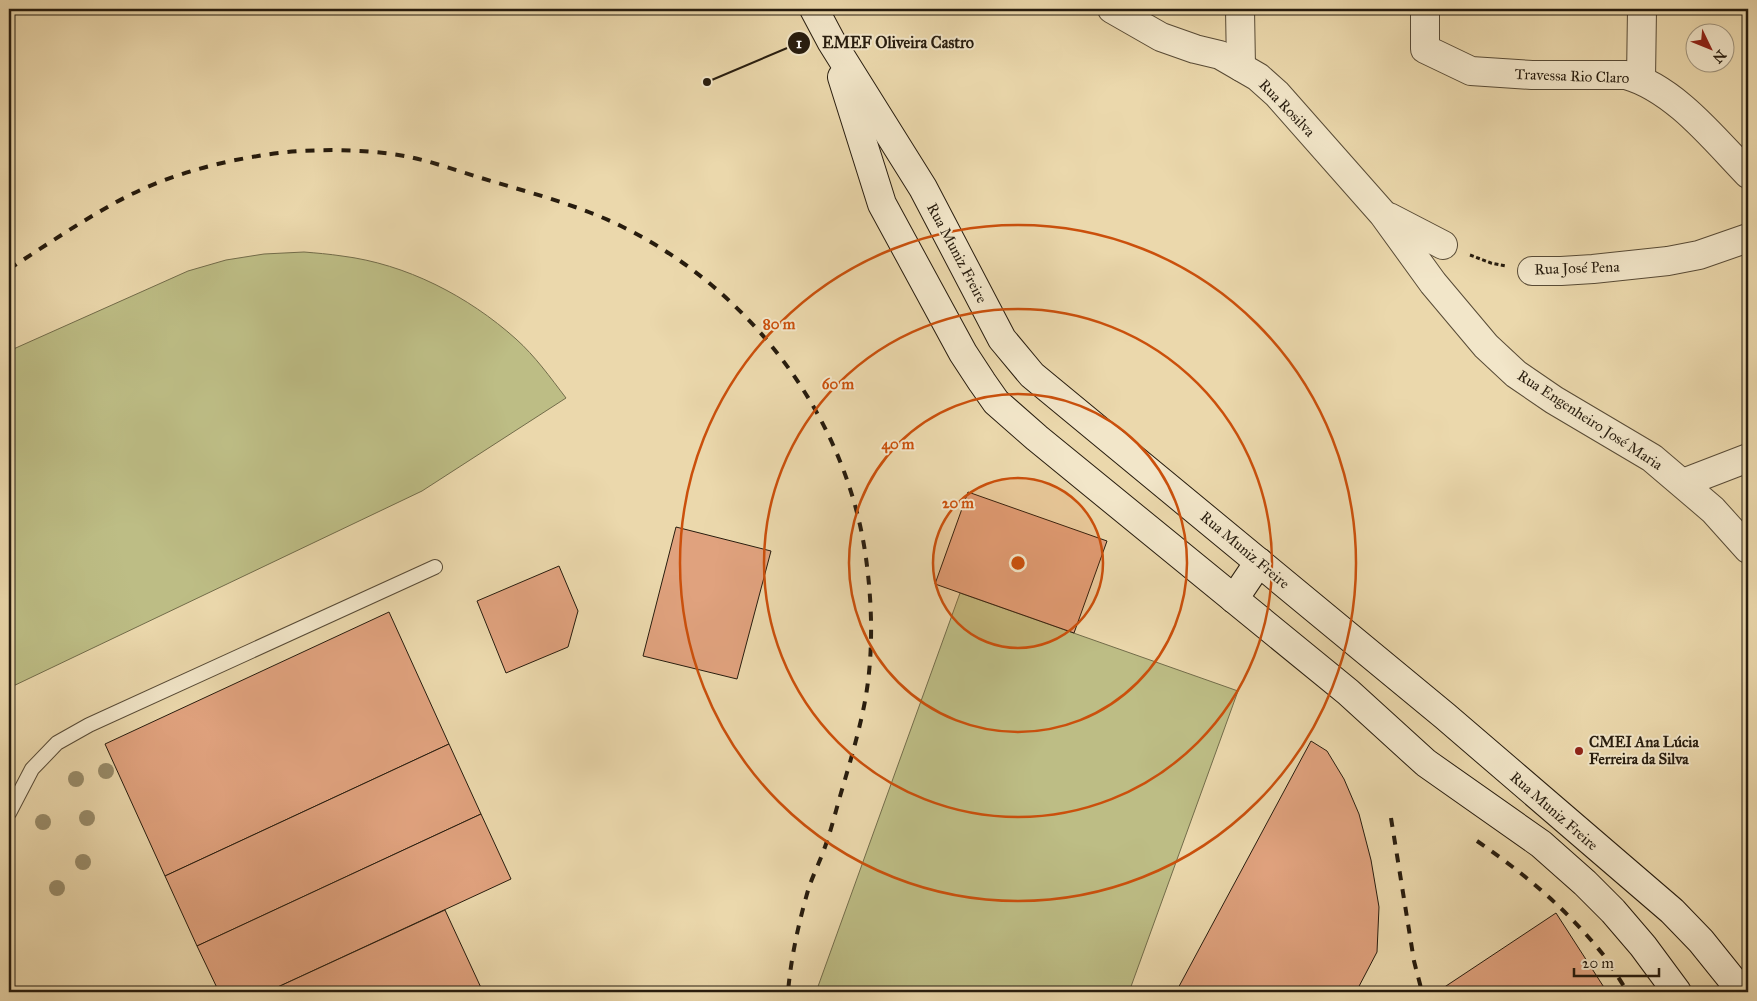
<svg xmlns="http://www.w3.org/2000/svg" width="1757" height="1001" viewBox="0 0 1757 1001" font-family="'IM FELL Great Primer',serif">
<rect width="100%" height="100%" fill="#ebd8ac"/>
<filter id="stains"><feTurbulence type="fractalNoise" baseFrequency=".004" numOctaves="4"/><feColorMatrix values="0 0 0 0 .2 0 0 0 0 .09 0 0 0 0 .02 0 0 0 .5 -.17"/></filter>
<radialGradient id="worn" r=".72"><stop offset=".6" stop-color="#630" stop-opacity="0"/><stop offset="1" stop-color="#630" stop-opacity=".3"/></radialGradient>
<g fill="#bdbd85" stroke="#726c4a">
<path d="M304,252C316,253 329,254 342,256C406,264 468,296 516,339C535,356 550,377 566,398L422,491L9,688V351L188,271L226,260L264,254Z"/>
<path d="M960,593L1238,691L1129,992H816Z"/>
</g>
<g fill="#e0a27e" stroke="#271c0e">
<path d="M968,492L1107,541L1074,633L935,584Z"/>
<path d="M676,527L771,551L737,679L643,656Z"/>
<path d="M559,566L578,611L568,647L506,673L477,601Z"/>
<path d="M389,612L449,744L165,876L105,744Z"/>
<path d="M1311,741L1327,751L1344,779L1359,814L1371,860L1379,907L1377,952L1356,992H1176Z"/>
<path d="M449,744L481,814L197,946L165,876Z"/>
<path d="M481,814L511,879L267,992H219L197,946Z"/>
<path d="M445,910L483,992H267Z"/>
<path d="M1556,913L1607,992H1437Z"/>
</g>
<g fill="none" stroke-linecap="round" stroke-linejoin="round">
<g stroke="#584b36" stroke-width="16">
<path id="lane" d="M9,813L32,769L57,743L89,725L435,567"/>
</g>
<g stroke="#584b36" stroke-width="30">
<g id="street">
<path d="M1112,9L1161,37L1195,49L1220,55L1258,77L1277,94L1383,214L1433,283L1486,346L1516,374L1554,400L1652,458L1713,510L1748,549"/>
<path d="M1240,9L1241,67"/>
<path d="M1425,9V49L1471,71L1532,75H1626C1675,89 1714,139 1748,174"/>
<path d="M1641,79L1642,9"/>
<path d="M1389,217L1443,245"/>
<path d="M1532,271H1561L1593,269L1668,261L1699,255L1748,238"/>
<path d="M1683,483L1748,458"/>
</g>
</g>
<g stroke="#271c0e" stroke-width="30">
<g id="secondary">
<path d="M814,9L831,41L923,188L1002,339L1032,375L1445,716L1672,911L1701,941L1742,992"/>
<path d="M842,77L882,204L963,353L982,382L996,402L1037,438L1348,692L1426,763L1541,844L1585,883L1613,911L1643,946L1677,992"/>
<path d="M1234,599L1259,562"/>
</g>
</g>
<path stroke="#271c0e" stroke-width="3" stroke-dasharray="4 2.5" stroke-linecap="butt" d="M1470,255L1491,263L1506,266"/>
<use href="#lane" stroke="#f2e6c9" stroke-width="14"/>
<use href="#street" stroke="#f2e6c9" stroke-width="28"/>
<use href="#secondary" stroke="#f2e6c9" stroke-width="28"/>
<g stroke="#271c0e" stroke-width="4" stroke-dasharray="9 9" stroke-linecap="butt">
<path d="M9,269C43,247 77,224 113,204C157,179 208,164 258,156C303,148 365,148 410,157C437,163 464,173 491,181C535,194 580,206 621,226C752,290 850,421 867,566C873,614 873,665 863,711C857,739 849,766 841,793C836,810 832,827 826,844C821,859 814,873 809,887C799,921 791,957 788,992"/>
<path d="M1391,818L1414,961L1422,992"/>
<path d="M1477,841C1525,874 1569,911 1605,957C1613,968 1620,981 1628,992"/>
</g>
</g>
<g fill="#988b69">
<circle cx="106" cy="771" r="8"/>
<circle cx="76" cy="779" r="8"/>
<circle cx="87" cy="818" r="8"/>
<circle cx="43" cy="822" r="8"/>
<circle cx="83" cy="862" r="8"/>
<circle cx="57" cy="888" r="8"/>
</g>
<circle cx="1018" cy="563" r="85" fill="#cb500c" fill-opacity=".12"/>
<g fill="none" stroke="#cb500c" stroke-width="2.5">
<circle cx="1018" cy="563" r="85"/>
<circle cx="1018" cy="563" r="169"/>
<circle cx="1018" cy="563" r="254"/>
<circle cx="1018" cy="563" r="338"/>
</g>
<circle fill="#8f2418" stroke="#f2e6c9" stroke-width="2" cx="1579" cy="751" r="5"/>
<g text-anchor="middle" stroke-width="4" stroke-linejoin="round" paint-order="stroke">
<g font-size="15" fill="#271c0e" stroke="#f2e6c9">
<text transform="translate(1572 76) rotate(2)" y="5">Travessa Rio Claro</text>
<text transform="translate(1287 108) rotate(46)" y="5">Rua Rosilva</text>
<text transform="translate(957 253) rotate(62)" y="5">Rua Muniz Freire</text>
<text transform="translate(1577 268) rotate(-2)" y="5">Rua José Pena</text>
<text transform="translate(1590 420) rotate(33)" y="5">Rua Engenheiro José Maria</text>
<text transform="translate(1245 550) rotate(40)" y="5">Rua Muniz Freire</text>
<text transform="translate(1554 811) rotate(41)" y="5">Rua Muniz Freire</text>
</g>
<g font-size="15" font-weight="bold" fill="#271c0e" stroke="#f2e6c9" text-anchor="start">
<text x="1589" y="747">CMEI Ana Lúcia<tspan x="1589" dy="17">Ferreira da Silva</tspan></text>
</g>
</g>
<circle cx="1018" cy="563" r="8" fill="#cb500c" stroke="#f2e6c9" stroke-width="2.5"/>
<g font-size="15" text-anchor="middle" font-weight="bold" fill="#cb500c" stroke="#f2e6c9" stroke-width="4" stroke-linejoin="round" paint-order="stroke">
<text x="779" y="329">80 m</text>
<text x="838" y="389">60 m</text>
<text x="898" y="449">40 m</text>
<text x="958" y="508">20 m</text>
</g>
<path fill="none" stroke="#271c0e" stroke-width="2" d="M707 82L799 43"/>
<g fill="#271c0e" stroke="#f2e6c9" stroke-width="2">
<circle cx="707" cy="82" r="5"/>
<circle cx="799" cy="43" r="12"/>
</g>
<g font-size="15" text-anchor="middle" font-weight="bold" fill="#fff">
<text x="799" y="48">1</text>
</g>
<g font-size="16" text-anchor="middle" font-weight="bold" fill="#271c0e" stroke="#f2e6c9" stroke-width="4" stroke-linejoin="round" paint-order="stroke">
<text x="898" y="48">EMEF Oliveira Castro</text>
</g>
<rect width="1757" height="1001" fill="none" stroke="#ebd8ac" stroke-width="30"/>
<rect x="10" y="10" width="1737" height="981" fill="none" stroke="#271c0e" stroke-width="2.5"/>
<rect x="15" y="15" width="1727" height="971" fill="none" stroke="#271c0e"/>
<g transform="translate(1710 48) rotate(133)"><circle r="24" fill="#f2e6c9" stroke="#a1957e"/>
<path d="M0-4L9 19L0 12L-9 19Z" fill="#8f2418"/>
<text y="-8" font-size="14" font-weight="bold" text-anchor="middle" fill="#271c0e">N</text>
</g>
<path d="M1574 968v8h85v-8" fill="none" stroke="#271c0e" stroke-width="2.5"/>
<text x="1582" y="968" font-size="15" fill="#271c0e" stroke="#f2e6c9" stroke-width="4" paint-order="stroke">20 m</text>
<rect width="100%" height="100%" filter="url(#stains)"/>
<rect width="100%" height="100%" fill="url(#worn)"/>
</svg>
